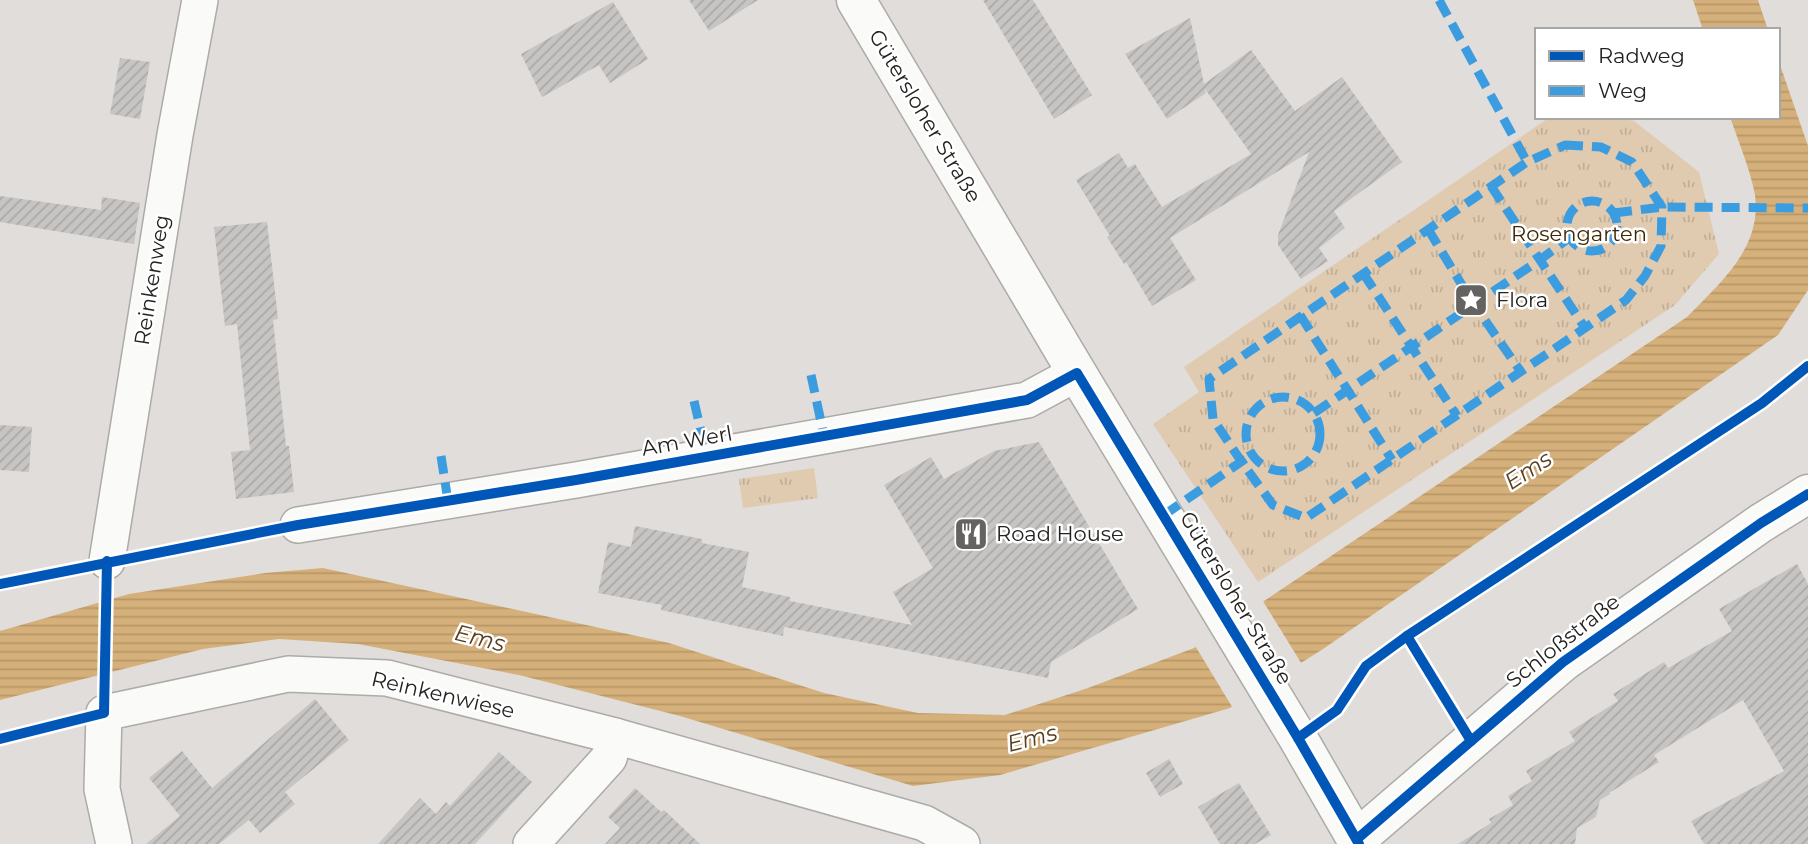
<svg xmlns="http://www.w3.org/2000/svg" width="1808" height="844" viewBox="0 0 1808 844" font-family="Montserrat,sans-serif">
<defs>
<pattern id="grass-tufts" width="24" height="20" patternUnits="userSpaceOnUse" patternTransform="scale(1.75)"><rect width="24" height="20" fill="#e0cbb0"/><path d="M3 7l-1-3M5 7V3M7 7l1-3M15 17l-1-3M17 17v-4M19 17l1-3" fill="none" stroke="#c0ae97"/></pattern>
<pattern id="water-rules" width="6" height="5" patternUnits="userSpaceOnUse" patternTransform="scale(1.75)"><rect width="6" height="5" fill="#d6b07a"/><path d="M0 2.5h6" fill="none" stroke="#b79769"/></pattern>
<pattern id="building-hatch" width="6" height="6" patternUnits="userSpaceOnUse" patternTransform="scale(1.75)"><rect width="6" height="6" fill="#c7c5c3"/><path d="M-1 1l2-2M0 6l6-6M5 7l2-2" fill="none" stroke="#aba9a7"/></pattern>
</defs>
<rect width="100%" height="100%" fill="#e0ddda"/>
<g fill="url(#grass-tufts)">
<path d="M1550,117H1620L1634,121L1699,172L1719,254L1675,305L1258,582L1153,424L1199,392L1184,367Z"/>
<path d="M814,468L818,498L743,508L739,479Z"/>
</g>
<g fill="url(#water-rules)">
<path d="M1693,0H1758L1768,30H1703Z"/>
<path d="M1778,59L1808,146V290L1778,335L1323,649L1230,708L1000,775L913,786L680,716L519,675L358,644L279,639L203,649L0,700V631L129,594L265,573L323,568L669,643L824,693L918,713L1005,715L1088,688L1194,648L1687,317C1721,282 1762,248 1755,195C1751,172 1738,140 1730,117H1778Z"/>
</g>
<g fill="#e0ddda">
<path d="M113,595L111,675L100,677L102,599Z"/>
<path d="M1261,598L1303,666L1234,710L1194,644Z"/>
</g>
<g fill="url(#building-hatch)">
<path d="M689,0H758L709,31Z"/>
<path d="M983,0H1033L1092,95L1054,119Z"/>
<path d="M613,2L648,59L610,83L599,65L542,97L521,54Z"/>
<path d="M1190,18L1204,84L1251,50L1295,111L1342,77L1402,162L1334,211L1345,228L1319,248L1328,261L1301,279L1278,245V235L1309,152L1170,238L1196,280L1152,306L1126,262L1124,264L1107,237L1110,236L1076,180L1119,153L1128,168L1135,164L1162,207L1251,154L1205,89L1206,93L1167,119L1125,54Z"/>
<path d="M120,58L150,62L140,119L110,114Z"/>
<path d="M0,196L101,210L102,197L140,203L134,244L0,222Z"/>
<path d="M267,222L278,319L273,320L286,446H289L294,492L236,499L231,452L250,450L237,324L225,326L214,227Z"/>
<path d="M0,425L32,427L29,472L0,470Z"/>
<path d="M1039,442L1138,609L1051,662L1048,678L784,627L783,636L661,610L662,605L598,593L608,542L631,547L635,526L702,539V543L749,552L742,587L790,597V601L912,625L893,592L933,568L884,485L931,457L944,479L994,451Z"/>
<path d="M1797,564L1808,584V844H1704L1691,821L1784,771L1743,700L1654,755L1659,762L1609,793L1610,794L1600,800L1596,817L1577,828L1575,844H1458L1491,823L1489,819L1513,805L1508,796L1532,781L1526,771L1575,741L1569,732L1618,701L1613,694L1664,662L1668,668L1732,631L1719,609Z"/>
<path d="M315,699L349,740L285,792L295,804L260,833L249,820L219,844H146L180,816L149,778L182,751L212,788Z"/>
<path d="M499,752L532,782L475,844H378L420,798L436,814L446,802L450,806Z"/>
<path d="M1169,759L1183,784L1160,797L1146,773Z"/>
<path d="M1239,783L1271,835L1255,844H1220L1198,807Z"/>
<path d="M635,788L661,812L664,810L700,844H605L620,828L608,817Z"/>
</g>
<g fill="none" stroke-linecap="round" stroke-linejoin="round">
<g stroke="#adaba8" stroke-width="38">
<g id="minor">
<path d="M298,525L576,480L1027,400L1077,373"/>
<path d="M107,561L175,135L200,0"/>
<path d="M114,844L102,789L104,713L288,674L387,678L615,736L924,823L962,844"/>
<path d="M531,844L609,758L615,736"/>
</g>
</g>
<g stroke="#adaba8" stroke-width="41">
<path id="tertiary" d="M1357,839L1563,662L1761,523L1808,494"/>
</g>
<g stroke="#adaba8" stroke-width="41">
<path id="secondary" d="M856,0L1077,373L1298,738L1359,844"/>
</g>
<use href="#minor" stroke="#fafaf9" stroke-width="35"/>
<use href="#tertiary" stroke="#fafaf9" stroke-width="38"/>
<use href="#secondary" stroke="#fafaf9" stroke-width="38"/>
<g stroke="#3c9ce0" stroke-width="9" stroke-dasharray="18 9" stroke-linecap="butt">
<path d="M1439,0L1527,162"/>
<path d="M1565,145L1601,147L1632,162L1662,207L1661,246L1645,276L1626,300L1306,518L1273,505L1241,461L1213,419L1209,379L1527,162Z"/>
<path d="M1491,186L1585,328"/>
<circle cx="1592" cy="226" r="25"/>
<path d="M1614,213L1662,207L1808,208"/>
<path d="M1428,229L1471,300L1521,372"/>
<path d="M1363,273L1457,416"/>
<path d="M1300,315L1392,460"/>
<path d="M811,375L824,436"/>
<circle cx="1283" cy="434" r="37"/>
<path d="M694,401L707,457"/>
<path d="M1314,413L1541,259L1569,238"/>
<path d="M441,456L448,501"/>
<path d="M1164,515L1248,457"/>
</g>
<g stroke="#fff" stroke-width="15">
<g id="cycleway">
<path d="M0,584L298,525L576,480L1027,400L1077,373L1298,738L1359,844"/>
<path d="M1407,636L1471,741"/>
<path d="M1298,738L1337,710L1366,666L1407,636L1762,403L1808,366"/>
<path d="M0,739L104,713L107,561"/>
<path d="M1357,839L1563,662L1761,523L1808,494"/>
</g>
</g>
<use href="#cycleway" stroke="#0057b8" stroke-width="10"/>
</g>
<defs>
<g id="sight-square" transform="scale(1.75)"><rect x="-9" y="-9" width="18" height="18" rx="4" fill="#656361" stroke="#fff"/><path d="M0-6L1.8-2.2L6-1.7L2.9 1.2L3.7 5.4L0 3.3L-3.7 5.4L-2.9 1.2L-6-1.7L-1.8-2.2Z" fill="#fff"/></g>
<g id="restaurant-square" transform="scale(1.75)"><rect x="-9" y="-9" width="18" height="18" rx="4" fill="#656361" stroke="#fff"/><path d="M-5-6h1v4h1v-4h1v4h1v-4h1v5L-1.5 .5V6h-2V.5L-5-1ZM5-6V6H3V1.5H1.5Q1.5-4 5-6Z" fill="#fff"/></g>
</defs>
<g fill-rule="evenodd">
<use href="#sight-square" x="1471" y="300"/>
<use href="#restaurant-square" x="971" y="534"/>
</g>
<g text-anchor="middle" stroke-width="5" stroke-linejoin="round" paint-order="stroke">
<g font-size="21" fill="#232220" stroke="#fff">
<text transform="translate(925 116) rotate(59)" y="7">Gütersloher Straße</text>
<text transform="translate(152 280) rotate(-81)" y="7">Reinkenweg</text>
<text transform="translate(687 441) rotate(-10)" y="7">Am Werl</text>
<text transform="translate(1236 598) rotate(59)" y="7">Gütersloher Straße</text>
<text transform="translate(1563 641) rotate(-38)" y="7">Schloßstraße</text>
<text transform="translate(443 695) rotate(13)" y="7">Reinkenwiese</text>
</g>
<g font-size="21" fill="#3d2805" stroke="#fff">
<text x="1579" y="241">Rosengarten</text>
</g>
<g font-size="21" fill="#232220" stroke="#fff" text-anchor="start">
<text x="1496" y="307">Flora</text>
<text x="996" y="541">Road House</text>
</g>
<g font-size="23" font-style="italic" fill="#584121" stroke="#fff">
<text transform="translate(1528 470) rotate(-33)" y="8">Ems</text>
<text transform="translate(480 638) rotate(14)" y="8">Ems</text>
<text transform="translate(1032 738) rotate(-14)" y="8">Ems</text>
</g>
</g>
<rect x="1535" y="28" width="245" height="91" fill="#ffffff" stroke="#a7a7a6" stroke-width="2"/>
<rect x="1549" y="51" width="35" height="10" fill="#0057b8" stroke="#a7a7a6" stroke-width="2"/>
<text x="1598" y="63" font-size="21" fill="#232220">Radweg</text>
<rect x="1549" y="86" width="35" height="10" fill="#3c9ce0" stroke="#a7a7a6" stroke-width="2"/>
<text x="1598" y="98" font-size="21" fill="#232220">Weg</text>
</svg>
